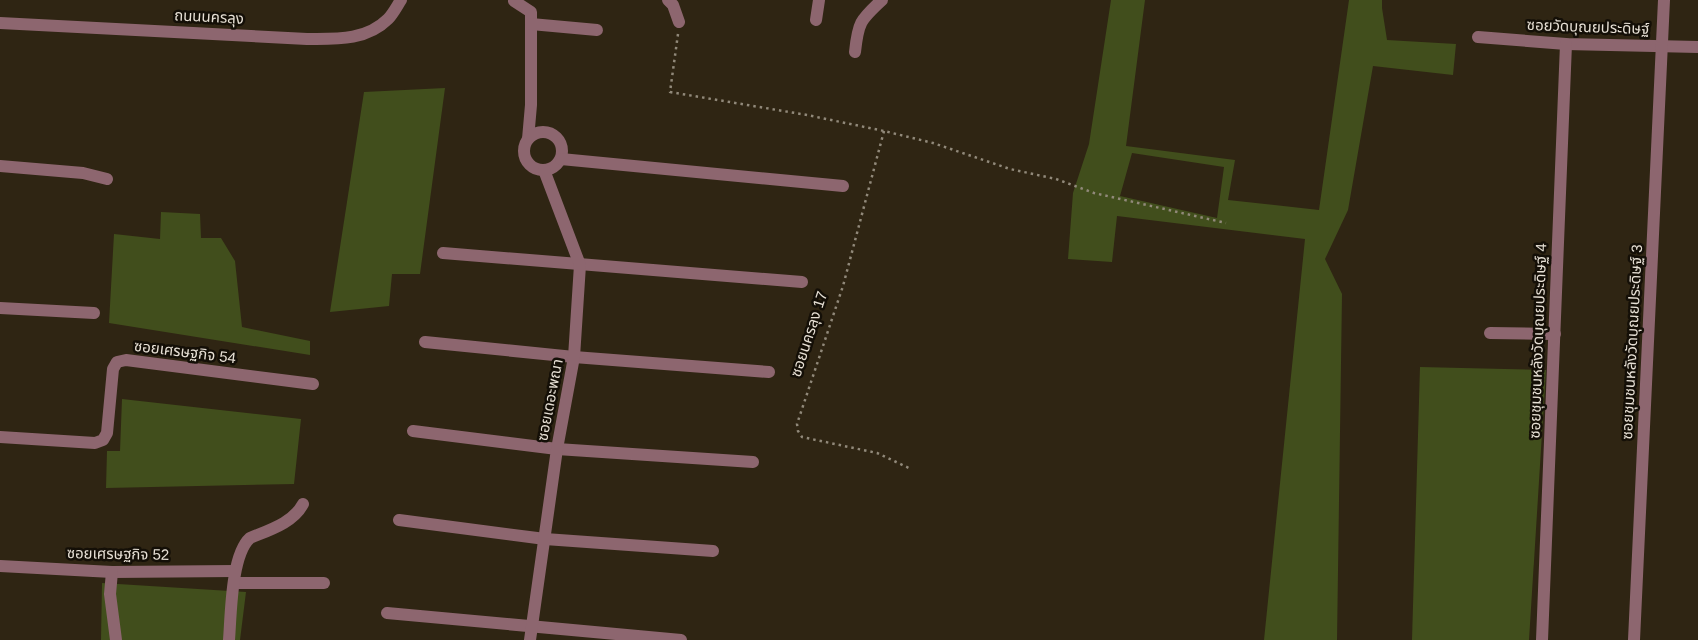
<svg xmlns="http://www.w3.org/2000/svg" width="1698" height="640" viewBox="0 0 1698 640" font-family="Arial,'Noto Sans Thai',sans-serif">
<rect width="100%" height="100%" fill="#2f2513"/>
<g fill="#414e1c" fill-rule="evenodd">
<path d="M1111,0H1145L1126,146L1235,160L1228,200L1319,210L1349,0H1382V8L1387,40L1456,44L1453,75L1373,66L1348,210L1325,259L1342,294L1337,640H1264L1305,239L1117,216L1112,262L1068,259L1073,193L1089,144ZM1132,153L1224,167L1217,218L1120,196Z"/>
<path d="M445,88L420,274H392L389,306L330,312L364,92Z"/>
<path d="M161,212L200,214L201,238H221L235,261L242,327L310,341V355L109,323L114,234L160,239Z"/>
<path d="M1420,367L1546,370L1529,640H1412Z"/>
<path d="M122,399L301,419L294,484L106,488L107,451H120Z"/>
<path d="M102,583L246,592L240,640H101Z"/>
</g>
<g fill="none" stroke-linecap="round" stroke-linejoin="round">
<g stroke="#91897a" stroke-width="2.5" stroke-dasharray="2.5 4" stroke-linecap="butt">
<path d="M678,34L670,92L807,115L884,131L933,143L1010,169L1056,179L1094,193L1226,223"/>
<path d="M884,131L843,286L797,424L798,431L802,437L877,453L911,469"/>
</g>
<g stroke="#8d666f" stroke-width="12">
<path d="M668,0L673,5L679,22"/>
<path d="M514,1L531,12V105L528,139"/>
<path d="M816,20L819,0"/>
<path d="M0,23L307,39C335,39 366,41 388,19C393,14 397,6 401,0"/>
<path d="M531,24L597,30"/>
<path d="M1478,37L1566,44L1698,47"/>
<path d="M855,52C858,23 860,20 882,0"/>
<circle cx="543" cy="151" r="19"/>
<path d="M561,159L843,186"/>
<path d="M0,166L83,173L107,179"/>
<path d="M443,253L802,282"/>
<path d="M0,308L94,313"/>
<path d="M1490,333L1555,334"/>
<path d="M425,342L574,357L769,372"/>
<path d="M413,431L557,449L753,462"/>
<path d="M0,437L95,443L103,440L107,433L113,369L117,362L126,360L313,384"/>
<path d="M399,520L545,539L713,551"/>
<path d="M0,566L112,572L235,571"/>
<path d="M112,572L110,594L116,640"/>
<path d="M234,583H324"/>
<path d="M387,613L681,640"/>
<path d="M229,640C231,615 231,555 250,538C269,530 293,523 303,504"/>
<path d="M530,640L557,449L574,357L580,265L544,170"/>
<path d="M1542,640L1566,44"/>
<path d="M1634,640L1664,0"/>
</g>
</g>
<g text-anchor="middle" stroke-width="5" stroke-linejoin="round" paint-order="stroke">
<g font-size="15" fill="#e7e0d5" stroke="#140f07">
<text transform="translate(209 17) rotate(3)" y="5">ถนนนครลุง</text>
<text transform="translate(1588 27) rotate(2)" y="5">ซอยวัดบุณยประดิษฐ์</text>
<text transform="translate(809 334) rotate(-72)" y="5">ซอยนครลุง 17</text>
<text transform="translate(1538 341) rotate(-88)" y="5">ซอยชุมชนหลังวัดบุณยประดิษฐ์ 4</text>
<text transform="translate(1632 342) rotate(-87)" y="5">ซอยชุมชนหลังวัดบุณยประดิษฐ์ 3</text>
<text transform="translate(185 352) rotate(7)" y="5">ซอยเศรษฐกิจ 54</text>
<text transform="translate(550 400) rotate(-79)" y="5">ซอยเดอะพณา</text>
<text transform="translate(118 554) rotate(1)" y="5">ซอยเศรษฐกิจ 52</text>
</g>
</g>
</svg>
